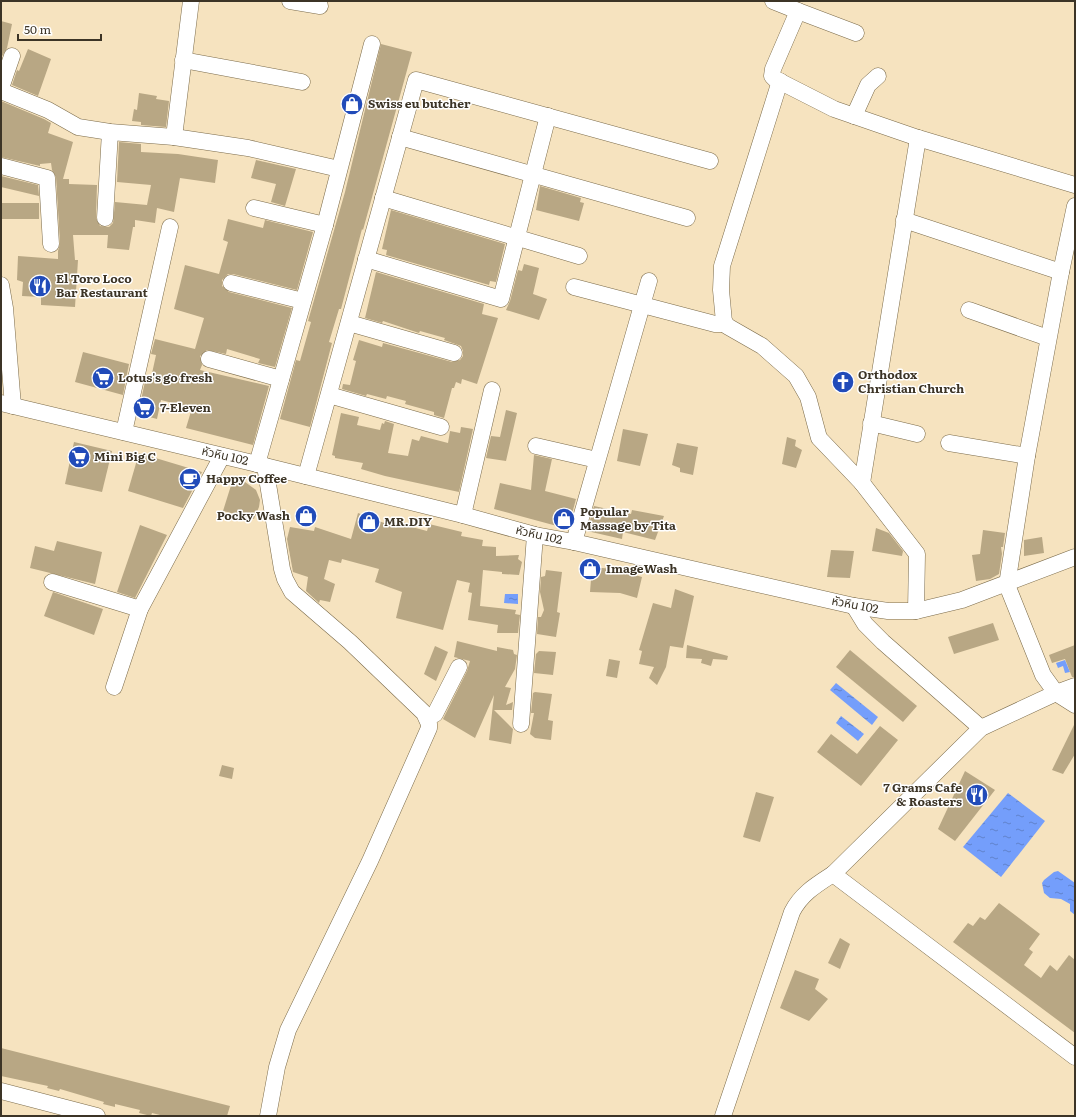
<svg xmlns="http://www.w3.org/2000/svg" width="1076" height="1117" viewBox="0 0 1076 1117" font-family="Literata,'Noto Sans Thai',serif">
<defs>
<pattern id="water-ripples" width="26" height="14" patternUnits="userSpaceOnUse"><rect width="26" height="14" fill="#749efb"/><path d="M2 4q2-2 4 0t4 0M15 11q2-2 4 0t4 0" fill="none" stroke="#6082cb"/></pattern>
</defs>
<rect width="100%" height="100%" fill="#f6e3bf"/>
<g fill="url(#water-ripples)">
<path d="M505,594H518V604L504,603Z"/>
<path d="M1065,660L1070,672L1065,673L1063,666L1058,668L1056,663Z"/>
<path d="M836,683L878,717L872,725L830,690Z"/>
<path d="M841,716L864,734L858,741L836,723Z"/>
<path d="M1008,793L1045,821L1001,877L963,847Z"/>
<path d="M1058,871L1075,883V915L1070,911V904L1061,899L1050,898L1044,893L1042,883L1044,880L1054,872Z"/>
</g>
<g fill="#b8a784">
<path d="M1,21L12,24L7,48L1,58Z"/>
<path d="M381,44L412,52L363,230L362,229L341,309H339L329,342L332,343L310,427L280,419L296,360L300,361L311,322L308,321L345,192Z"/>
<path d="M28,49L51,59L38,96L12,85L17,70L19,71Z"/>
<path d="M139,93L157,96L156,99L169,101L166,127L141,125V122L132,121L134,109L137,110Z"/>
<path d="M1,101L44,119L51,123L48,133L73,142L63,179H69V184L97,185L96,218L100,226L109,227L113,223L115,202L147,205L151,185L117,182L119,142L141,144V152L178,154L218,160L215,183L180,178L174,212L157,208L155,223L135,220V227H133L129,250L107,248L108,235H73L75,260H78L75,307L41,305V297L22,296L23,282L17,280L18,256L58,259V251L60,243L56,177L52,170L51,163L40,164V166L1,157Z"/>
<path d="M256,160L296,169L285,206L271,202L276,184L251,178Z"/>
<path d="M1,176L38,185L39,196L1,187Z"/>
<path d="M540,186L581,198L580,202L584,203L579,221L536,210Z"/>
<rect x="1" y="203" width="38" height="16"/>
<path d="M391,210L505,244L496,282L490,281L489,285L386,255L387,250L382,249Z"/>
<path d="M228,219L263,228L265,220L313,232L297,290L233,274H228L222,280V286L229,292L292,308L275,367L258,363L260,359L227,349L226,354L207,350L200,356L202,365L200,370L269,386L253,445L186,428L192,408L161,400L157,419L138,414L146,377L151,378L156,355L151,354L155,339L195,349L204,318L174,309L185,265L219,274L228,242L223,240Z"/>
<path d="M524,264L539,268L533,294L547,299L539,320L506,310L510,301L518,270L522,271Z"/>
<path d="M376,272L484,304L482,314L498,318L477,384L462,379L461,384L456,382L454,388H452L444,418L434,415V412L405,404L406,401L387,396L386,399L367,394L366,396L342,389L343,384L350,385L356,361L353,360L359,340L382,347L383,343L452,362L460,360L463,356V351L461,346L444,340L445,338L420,331L419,333L383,321L382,323L365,318Z"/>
<path d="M83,352L129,364L123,395L75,382Z"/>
<path d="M506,410L517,413L506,461L486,458L491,436L500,437Z"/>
<path d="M341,413L359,417L357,425L380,430L382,423L384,424L385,421L394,424L388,453L408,456L412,439L419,441L421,436L448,443L450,431L460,433L461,427L473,429L459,492L385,476L361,469L363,463L335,458V456L332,455Z"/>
<path d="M623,429L648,434L640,466L617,461Z"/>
<path d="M787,437L796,440L795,446L802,450L796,468L782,464Z"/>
<path d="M74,442L112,451L102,492L65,484Z"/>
<path d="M677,443L698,447L693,475L680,472V468L672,465Z"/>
<path d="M139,453L202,472L183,508L128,491Z"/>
<path d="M534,455L552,459L545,491L576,499L568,529L494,509L500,483L531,490Z"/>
<path d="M233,479L245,482L256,490L260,500L259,507L254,519L223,511Z"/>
<path d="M594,506L631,514L632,510L664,516L655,540L623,532L622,539L587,531Z"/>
<path d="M358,513L392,526L393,522L427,531L429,524L462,532L461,536L483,540L482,546L496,547V556L519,555L518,559L522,562L519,575L502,574V572L483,570L480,606L516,610L515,614L520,615L518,633H497L498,625L468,620L472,593L468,592L470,583L457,580L443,630L396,618L402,592L375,582L379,569L342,559L341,563L329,560L324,579L335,584L330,602L320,600L319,603L306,591L308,577L293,572L287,539L290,527L314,531L315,527L351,539Z"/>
<path d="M140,525L167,535L135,598L117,592Z"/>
<path d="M876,528L889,533L903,551L902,556L872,551Z"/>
<path d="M983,530L1005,533L1003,547H1001L1002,554L999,574L990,579L976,581L972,555L980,554Z"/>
<path d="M1042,537L1044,553L1024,556V540Z"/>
<path d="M57,541L102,552L95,584L30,568L35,546L54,551Z"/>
<path d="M831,550L854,551L850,578L827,577Z"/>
<path d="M592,567L613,569L642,577L637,598L620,593L590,592Z"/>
<path d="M546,570L562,572L557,612L560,613L556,637L537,634L538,617H541L544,610L540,592L541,577L545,576Z"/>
<path d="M675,589L694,596L683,648L670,646L666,667L657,685L649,678L654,667L639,664L642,651L639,650L653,603L671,608Z"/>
<path d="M53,592L103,609L94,635L44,616Z"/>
<path d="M993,623L999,640L954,654L948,637Z"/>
<path d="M457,641L497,651V647L513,650L514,654L517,655L515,669L505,687L511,688L506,705L513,702L512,710H494L513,729L511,744L489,740L494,695L475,738L443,719L467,671L470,661L454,657Z"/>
<path d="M687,645L728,656L727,660L713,659L711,666L701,663L702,659L686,658Z"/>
<path d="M1075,645V677H1072L1065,659L1052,663L1049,655Z"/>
<path d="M435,646L448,652L436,681L424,674Z"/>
<path d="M850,650L917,706L903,722L836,667Z"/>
<path d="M539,651L556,652L553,675L534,673L536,654Z"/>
<path d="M609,659L620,661L617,678L606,676Z"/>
<path d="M535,692L552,694L548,720L553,721L551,740L535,738L530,734L534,713H531L533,693Z"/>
<path d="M1075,723V754L1063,774L1052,770Z"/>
<path d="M880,726L898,740L861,786L817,752L831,734L857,754Z"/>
<path d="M222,765L234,768L232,779L219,776Z"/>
<path d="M965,771L995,790L955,841L938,829Z"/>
<path d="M756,792L774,797L760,842L743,837Z"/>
<path d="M999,903L1040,934L1029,949L1033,952L1024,965L1041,978L1050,965L1057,971L1069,955L1075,960V1033L953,942L968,923L973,926L980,917L985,920Z"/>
<path d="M840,938L850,944L840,969L828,963Z"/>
<path d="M795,970L819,979L815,989L828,999L809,1021L780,1008Z"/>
<path d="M1,1048L230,1106L227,1116H164L152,1113L151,1116L139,1113L140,1110L115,1104V1107L103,1104L104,1102L60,1089L59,1091L47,1088L48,1086L1,1076Z"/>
</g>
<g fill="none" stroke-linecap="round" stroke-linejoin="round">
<g stroke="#7b6b4a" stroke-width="17">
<g id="minor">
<path d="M290,1L320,6"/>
<path d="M773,1L798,11L773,69L772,76L775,79L834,109L918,138L1075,185"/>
<path d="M798,11L856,33"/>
<path d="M183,60L302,82"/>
<path d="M780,81L722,266L721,290L724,322L727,326L762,346L796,376L808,397L819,438L862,483L917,554L916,611"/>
<path d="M1,88L12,56"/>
<path d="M1,91L48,110L78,127L110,132L174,137L248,148L339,169"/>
<path d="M854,116L868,85L878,76"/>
<path d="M174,137L191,1"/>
<path d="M400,137L687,218"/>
<path d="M1,166L47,178L51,244"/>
<path d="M383,198L579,256"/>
<path d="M1075,206L1061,272L1027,456L1007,585L1043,675L1056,693L1075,705"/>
<path d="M254,208L325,225"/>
<path d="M105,218L110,132"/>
<path d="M904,220L1061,272"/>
<path d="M366,259L501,299L548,116"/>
<path d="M231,283L303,301"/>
<path d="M1,285L5,308L13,406"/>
<path d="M574,287L715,324H726"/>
<path d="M969,310L1048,338"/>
<path d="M349,323L454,353"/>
<path d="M209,359L281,379"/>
<path d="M329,395L441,427"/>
<path d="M1,403L257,464L463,515L535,535L574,542L854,606L888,611H916L962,600L1075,557"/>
<path d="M871,423L917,434"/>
<path d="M124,432L170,227"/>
<path d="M949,443L1027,456"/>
<path d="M536,446L597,460"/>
<path d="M257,464L325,225L372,44"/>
<path d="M265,466L282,569L285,579L292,592L350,642L424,713L429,724V728L370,861L288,1030L277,1067L268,1116"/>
<path d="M306,476L416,80L710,161"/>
<path d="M862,483L918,138"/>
<path d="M463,515L492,390"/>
<path d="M574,542L649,281"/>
<path d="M52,582L140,609"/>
<path d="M854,606L865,624L883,642L981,728"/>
<path d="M1075,686L1056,693L981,728L833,874L1075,1057"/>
<path d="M114,687L140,609L222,456"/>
<path d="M427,718L435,714L459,667"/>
<path d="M521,724L535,535"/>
<path d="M1,1091L97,1116"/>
<path d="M723,1116L792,912C801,894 816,885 833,874"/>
</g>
</g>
<use href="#minor" stroke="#fff" stroke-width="16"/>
</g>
<defs>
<g id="shop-disc" transform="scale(1.15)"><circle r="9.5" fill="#214bb9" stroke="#fff"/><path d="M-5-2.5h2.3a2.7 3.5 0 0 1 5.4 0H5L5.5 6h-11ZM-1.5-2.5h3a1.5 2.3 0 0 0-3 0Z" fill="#fff"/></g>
<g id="restaurant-disc" transform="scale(1.15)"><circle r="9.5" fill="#214bb9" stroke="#fff"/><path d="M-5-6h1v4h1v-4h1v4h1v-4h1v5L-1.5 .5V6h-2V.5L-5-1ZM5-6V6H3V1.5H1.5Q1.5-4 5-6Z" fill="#fff"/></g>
<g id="supermarket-disc" transform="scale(1.15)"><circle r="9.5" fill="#214bb9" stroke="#fff"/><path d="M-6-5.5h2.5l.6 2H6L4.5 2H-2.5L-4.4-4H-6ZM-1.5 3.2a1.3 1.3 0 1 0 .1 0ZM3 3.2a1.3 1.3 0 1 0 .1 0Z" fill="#fff"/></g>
<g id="church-disc" transform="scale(1.15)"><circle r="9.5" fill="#214bb9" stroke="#fff"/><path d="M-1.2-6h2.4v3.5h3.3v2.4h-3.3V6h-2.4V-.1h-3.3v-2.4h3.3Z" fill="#fff"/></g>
<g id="cafe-disc" transform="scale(1.15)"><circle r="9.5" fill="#214bb9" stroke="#fff"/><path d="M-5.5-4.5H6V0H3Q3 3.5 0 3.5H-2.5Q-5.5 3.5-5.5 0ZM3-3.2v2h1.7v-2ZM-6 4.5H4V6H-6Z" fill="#fff"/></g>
</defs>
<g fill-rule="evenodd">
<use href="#shop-disc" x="352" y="104"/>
<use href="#restaurant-disc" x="40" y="286"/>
<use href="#supermarket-disc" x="103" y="378"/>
<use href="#church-disc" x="843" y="382"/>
<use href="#supermarket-disc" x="144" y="408"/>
<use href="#supermarket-disc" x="79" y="457"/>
<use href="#cafe-disc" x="190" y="479"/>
<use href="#shop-disc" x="306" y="516"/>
<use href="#shop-disc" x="564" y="519"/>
<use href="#shop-disc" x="369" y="522"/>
<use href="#shop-disc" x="590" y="569"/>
<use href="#restaurant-disc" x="977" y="795"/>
</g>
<g text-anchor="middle" stroke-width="3" stroke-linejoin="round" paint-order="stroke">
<g font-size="12" font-weight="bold" fill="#3c3426" stroke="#fff" text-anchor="start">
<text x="368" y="108">Swiss eu butcher</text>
<text x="56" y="283">El Toro Loco<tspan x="56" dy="14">Bar Restaurant</tspan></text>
<text x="858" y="379">Orthodox<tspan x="858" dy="14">Christian Church</tspan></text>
<text x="118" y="382">Lotus's go fresh</text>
<text x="160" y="412">7-Eleven</text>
<text x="94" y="461">Mini Big C</text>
<text x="206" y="483">Happy Coffee</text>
<text x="580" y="516">Popular<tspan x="580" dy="14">Massage by Tita</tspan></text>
<text x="290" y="520" text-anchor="end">Pocky Wash</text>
<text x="384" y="526">MR.DIY</text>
<text x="606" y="573">ImageWash</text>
<text x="962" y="792" text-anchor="end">7 Grams Cafe<tspan x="962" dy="14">&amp; Roasters</tspan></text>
</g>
<g font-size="12" fill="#3c3426" stroke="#fff">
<text transform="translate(225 456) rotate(13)" y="4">หัวหิน 102</text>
<text transform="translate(539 535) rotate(13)" y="4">หัวหิน 102</text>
<text transform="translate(855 605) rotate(11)" y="4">หัวหิน 102</text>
</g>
</g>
<rect width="1076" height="1117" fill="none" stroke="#3c3426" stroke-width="4"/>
<path d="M18 34v6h83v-6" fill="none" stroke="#3c3426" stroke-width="2"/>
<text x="24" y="34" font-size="12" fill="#3c3426" stroke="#ffffff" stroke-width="3" paint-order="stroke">50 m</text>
</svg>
